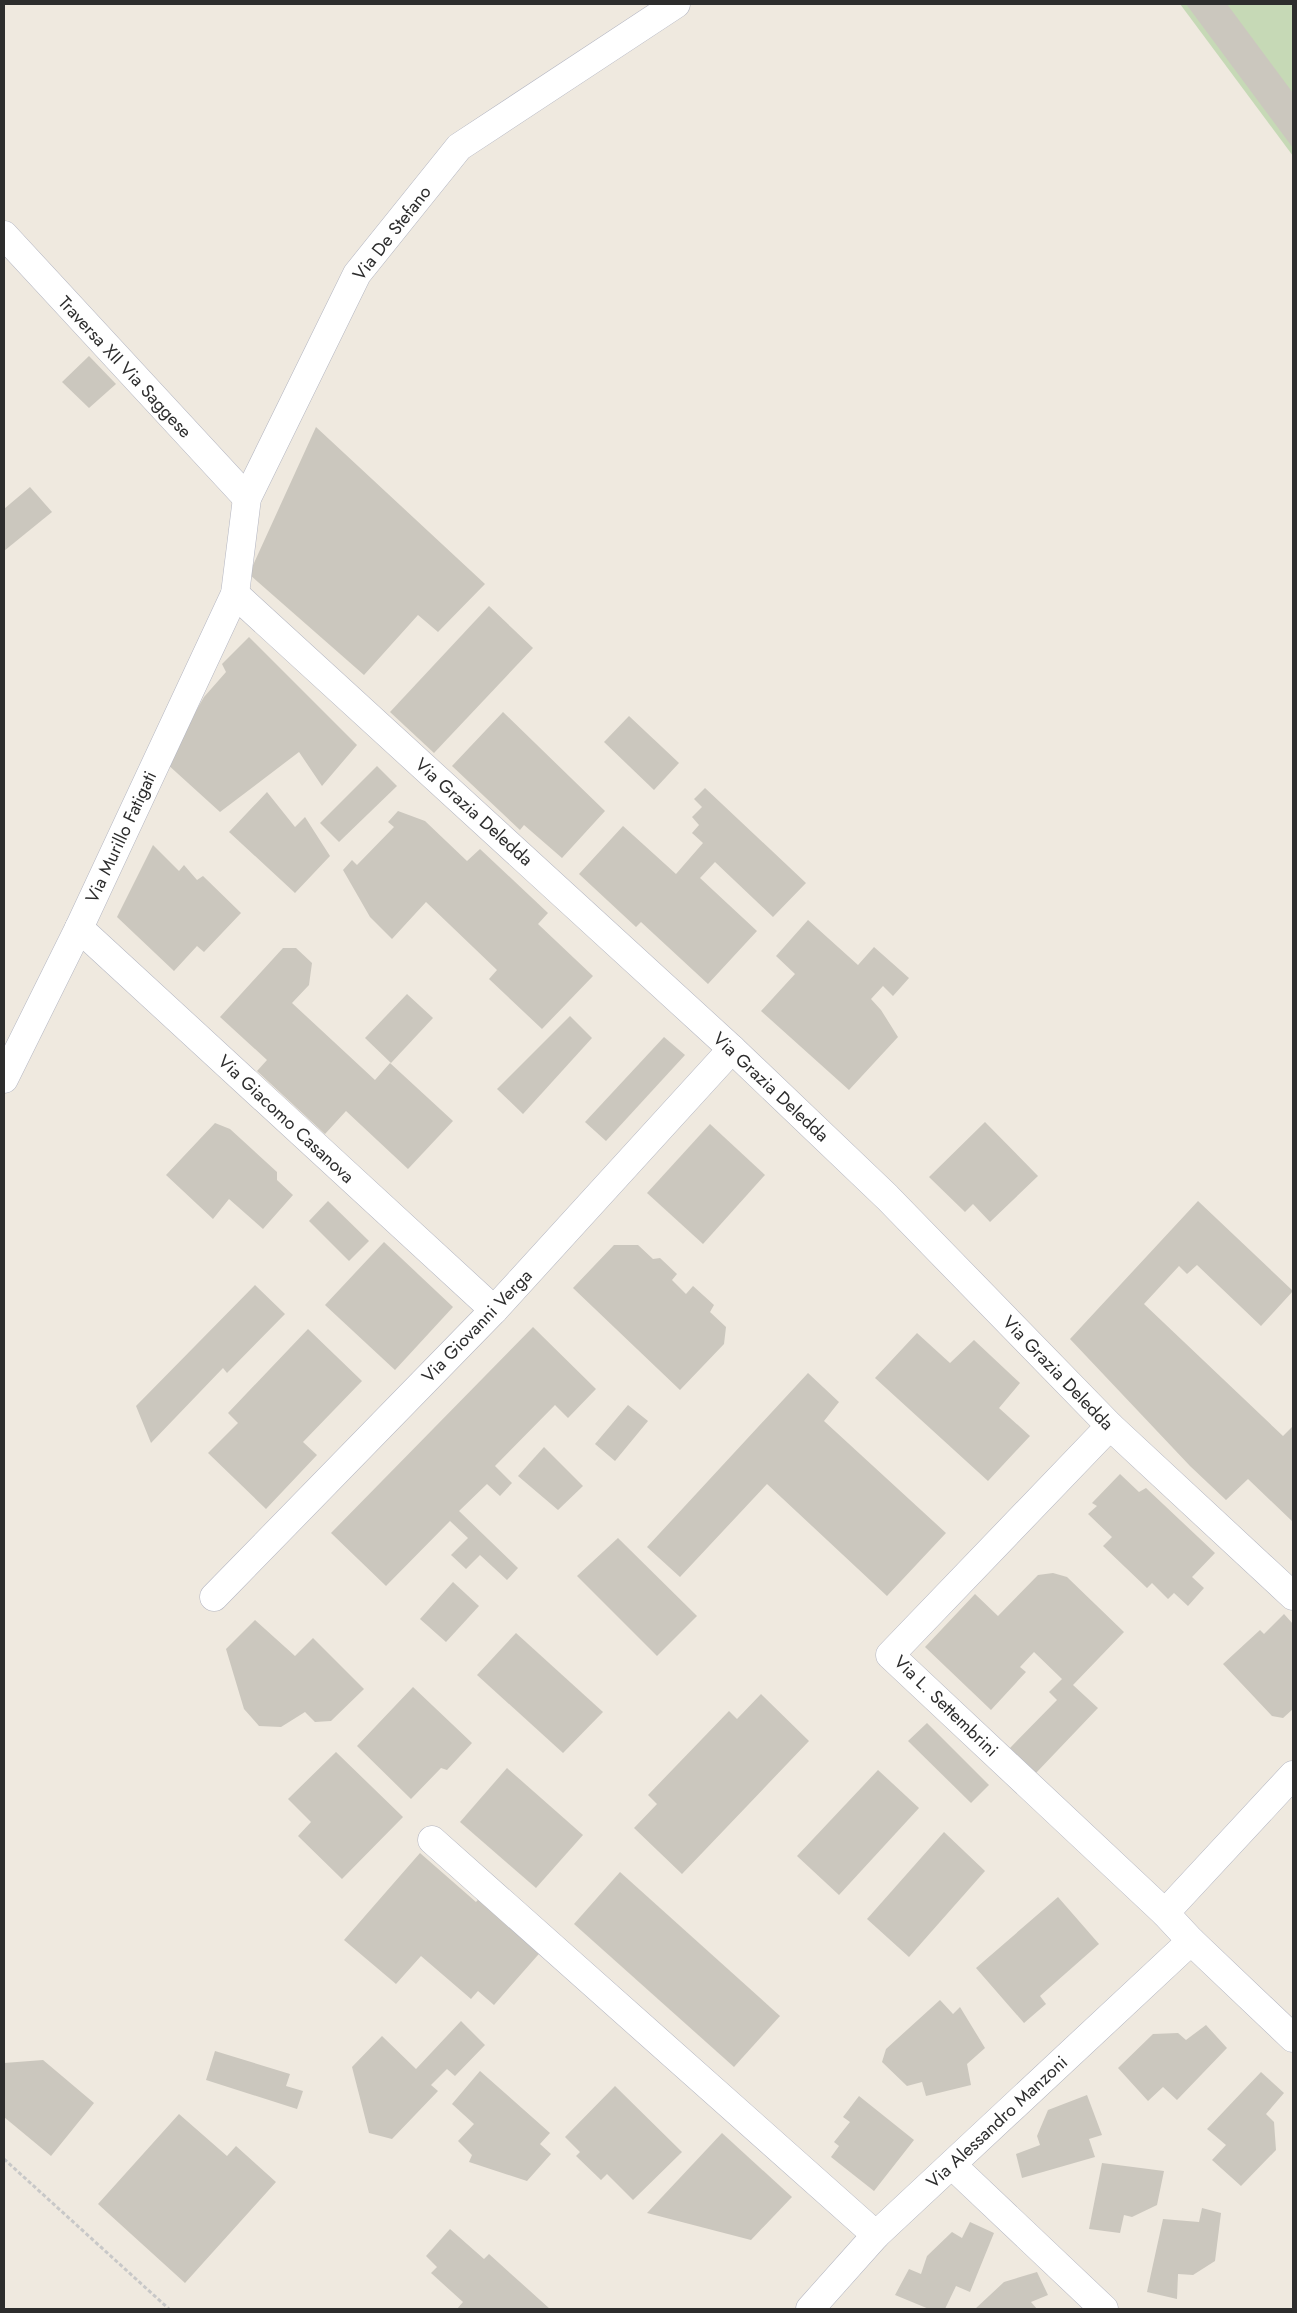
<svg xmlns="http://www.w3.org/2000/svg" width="1297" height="2313" viewBox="0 0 1297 2313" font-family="Jost,sans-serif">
<rect width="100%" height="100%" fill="#efe9df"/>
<path fill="#c6d9b6" d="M1180,4H1293V156Z"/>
<g fill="#cbc7be">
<path d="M1186,4H1227L1293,93V148Z"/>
<path d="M89,356L116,384L89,408L62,382Z"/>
<path d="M316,427L485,584L438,632L418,615L364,675L249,574Z"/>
<path d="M30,487L52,512L4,551V509Z"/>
<path d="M489,606L533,648L434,753L390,712Z"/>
<path d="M249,637L357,745L322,786L299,752L220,812L166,763L204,697L226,672L222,664Z"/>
<path d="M503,712L605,811L562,858L524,825L520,830L452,766Z"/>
<path d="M629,716L679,763L654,790L604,742Z"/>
<path d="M377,766L397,786L339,842L320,823Z"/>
<path d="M705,788L806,883L773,917L715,862L700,878L757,931L708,984L641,922L636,927L579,874L623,826L676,874L703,843L692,833L699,825L692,817L702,807L694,799Z"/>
<path d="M267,792L295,827L305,817L330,856L295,893L229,832Z"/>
<path d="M398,811L425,821L467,861L480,849L548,913L538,924L593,976L542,1029L489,979L497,970L426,902L392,939L370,917L343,870L352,860L357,865L394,827L388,822Z"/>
<path d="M153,845L179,871L184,865L197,880L203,876L241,913L204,952L197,946L174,971L117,917Z"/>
<path d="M808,920L858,965L874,947L909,978L893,996L883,986L871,999L881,1010L898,1037L849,1090L761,1011L795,974L776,956Z"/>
<path d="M283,948H296L312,963L309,985L292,1003L375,1080L390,1063L453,1121L408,1169L346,1111L325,1134L257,1071L267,1060L220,1017Z"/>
<path d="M407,994L433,1018L391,1063L365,1038Z"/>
<path d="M570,1016L592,1038L523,1114L497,1089Z"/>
<path d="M664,1037L685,1055L606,1141L585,1122Z"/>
<path d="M985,1122L1038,1176L990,1222L973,1204L965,1212L929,1177Z"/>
<path d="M215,1123L230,1129L277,1172V1180L293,1195L263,1229L229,1199L213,1219L166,1175Z"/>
<path d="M710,1124L765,1175L703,1244L647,1193Z"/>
<path d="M328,1201L369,1241L349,1261L309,1221Z"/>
<path d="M1198,1201L1293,1291L1261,1326L1197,1265L1187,1274L1179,1266L1144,1304L1283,1436L1293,1426V1522L1248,1479L1226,1500L1190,1466L1070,1339Z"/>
<path d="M384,1242L453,1307L395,1370L325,1305Z"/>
<path d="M614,1245H638L653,1259L660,1258L677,1274L672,1280L686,1294L693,1286L714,1305L710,1312L726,1327L724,1344L680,1390L573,1288Z"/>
<path d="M255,1285L285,1314L227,1373L223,1368L151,1443L136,1406Z"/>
<path d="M533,1327L596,1389L568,1418L555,1405L495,1466L512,1483L500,1496L487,1484L459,1511L518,1568L507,1580L480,1555L466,1569L451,1555L468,1538L450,1521L386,1586L331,1533Z"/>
<path d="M308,1329L362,1381L303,1442L317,1455L266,1509L208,1453L238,1423L228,1413Z"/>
<path d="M917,1333L950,1363L974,1340L1020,1383L999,1408L1030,1436L988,1481L875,1378Z"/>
<path d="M808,1373L839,1402L824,1421L946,1533L887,1596L767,1484L680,1577L647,1547Z"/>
<path d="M628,1405L648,1421L615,1461L595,1444Z"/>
<path d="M544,1447L583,1486L558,1510L518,1476Z"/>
<path d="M1120,1474L1139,1492L1146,1488L1215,1553L1192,1577L1204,1588L1188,1606L1174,1593L1168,1599L1152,1583L1147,1588L1103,1546L1112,1537L1088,1514L1097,1506L1092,1503Z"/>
<path d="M618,1538L697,1616L657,1656L577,1576Z"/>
<path d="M1053,1573L1067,1577L1124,1632L1073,1685L1098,1708L1036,1773L1010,1748L1057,1700L1049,1692L1062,1679L1034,1652L1020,1667L1026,1672L991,1710L925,1647L975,1594L998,1616L1038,1575Z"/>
<path d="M453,1582L479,1606L446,1642L420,1619Z"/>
<path d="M1284,1614L1293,1624V1709L1283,1718L1272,1716L1223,1664L1260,1630L1264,1634Z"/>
<path d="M255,1620L295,1656L313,1638L364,1689L331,1721L315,1722L305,1712L281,1727L259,1726L244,1709L226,1649Z"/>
<path d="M516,1633L603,1712L563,1753L477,1675Z"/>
<path d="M413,1687L472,1743L447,1770L441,1768L411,1799L357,1746Z"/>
<path d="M761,1694L809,1741L682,1874L634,1828L657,1804L648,1795L729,1711L737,1719Z"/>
<path d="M927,1723L989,1785L971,1803L908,1741Z"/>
<path d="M336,1752L403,1817L342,1879L298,1836L311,1822L288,1799Z"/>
<path d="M507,1768L583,1835L536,1888L460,1822Z"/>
<path d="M878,1770L919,1808L839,1895L797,1856Z"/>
<path d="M944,1832L985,1871L909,1957L867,1919Z"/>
<path d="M420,1853L476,1902L483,1894L545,1947L494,2005L478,1991L471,1999L421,1956L396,1984L344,1940Z"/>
<path d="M620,1872L780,2016L734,2067L574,1924Z"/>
<path d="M1058,1897L1099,1944L1040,1996L1046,2004L1024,2023L976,1968Z"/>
<path d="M940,2000L953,2014L960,2007L985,2048L967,2064L971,2085L926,2096L922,2082L907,2086L882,2062L886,2049Z"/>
<path d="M461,2021L485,2045L455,2076L447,2069L431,2085L438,2091L392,2139L369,2133L352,2067L382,2036L416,2069Z"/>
<path d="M1206,2025L1227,2048L1177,2100L1163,2087L1148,2101L1118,2068L1153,2034L1178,2033L1186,2040Z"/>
<path d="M215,2051L290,2074L286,2086L303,2091L297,2109L206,2080Z"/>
<path d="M43,2060L94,2103L51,2156L4,2117V2063Z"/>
<path d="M480,2071L550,2133L540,2144L551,2154L527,2181L469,2162L472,2155L458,2141L474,2124L452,2104Z"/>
<path d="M1261,2072L1284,2093L1266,2114L1274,2122L1276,2150L1241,2186L1212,2160L1226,2145L1207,2129Z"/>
<path d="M615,2086L682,2152L633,2200L607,2174L601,2180L576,2156L580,2152L565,2137Z"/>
<path d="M1087,2095L1102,2135L1089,2139L1095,2157L1022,2178L1016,2154L1040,2145L1037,2136L1048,2110Z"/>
<path d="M859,2096L914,2140L874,2191L831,2157L839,2146L834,2142L850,2122L843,2117Z"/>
<path d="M179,2114L227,2156L236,2146L276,2182L185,2283L98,2204Z"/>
<path d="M722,2133L792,2197L751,2240L647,2213Z"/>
<path d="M1102,2163L1164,2171L1157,2205L1132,2217L1124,2215L1120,2233L1089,2229Z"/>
<path d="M1202,2208L1221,2213L1215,2261L1193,2275L1178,2274L1177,2299L1147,2292L1163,2219L1199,2222Z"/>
<path d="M970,2222L994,2233L970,2292L956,2286L945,2309H929L895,2295L909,2269L921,2274L927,2256L952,2232L962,2238Z"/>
<path d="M450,2229L484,2259L489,2254L550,2309H457L463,2302L431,2273L437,2267L426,2256Z"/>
<path d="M1037,2272L1048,2295L1031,2302L1037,2309H975L1004,2282Z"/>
</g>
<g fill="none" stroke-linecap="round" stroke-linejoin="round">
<g stroke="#b3b5c1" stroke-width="29">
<g id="minor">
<path d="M4,235L247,498"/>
<path d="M235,594L732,1049L887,1197L1110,1426L1293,1596"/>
<path d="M79,928L494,1310"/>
<path d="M4,1079L79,928L235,594L247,498L357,274L459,147L676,4"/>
<path d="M1110,1426L890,1655L1165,1913L1191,1941L1293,2038"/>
<path d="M214,1597L494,1310L732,1049"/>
<path d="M432,1840L876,2235"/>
<path d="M1165,1913L1293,1775"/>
<path d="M952,2165L1104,2309"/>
<path d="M810,2309L876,2235L1191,1941"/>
</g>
</g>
<path stroke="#c8c8c8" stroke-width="3" stroke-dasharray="4 2.5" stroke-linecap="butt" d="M4,2159L169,2309"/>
<use href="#minor" stroke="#fff" stroke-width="28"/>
</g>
<g text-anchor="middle" stroke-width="4" stroke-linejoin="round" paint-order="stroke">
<g font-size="18" fill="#2d2d2d" stroke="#fff">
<text transform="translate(392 233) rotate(-52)" y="6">Via De Stefano</text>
<text transform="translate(125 367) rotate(47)" y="6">Traversa XII Via Saggese</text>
<text transform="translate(474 812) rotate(42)" y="6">Via Grazia Deledda</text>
<text transform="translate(121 837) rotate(-65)" y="6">Via Murillo Fatigati</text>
<text transform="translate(771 1087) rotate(43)" y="6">Via Grazia Deledda</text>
<text transform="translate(286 1119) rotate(43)" y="6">Via Giacomo Casanova</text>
<text transform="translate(477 1326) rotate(-46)" y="6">Via Giovanni Verga</text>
<text transform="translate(1058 1373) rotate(46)" y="6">Via Grazia Deledda</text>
<text transform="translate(946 1706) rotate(44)" y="6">Via L. Settembrini</text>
<text transform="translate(997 2122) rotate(-43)" y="6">Via Alessandro Manzoni</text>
</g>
</g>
<rect width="1297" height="2313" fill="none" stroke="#2d2d2d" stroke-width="10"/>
</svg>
